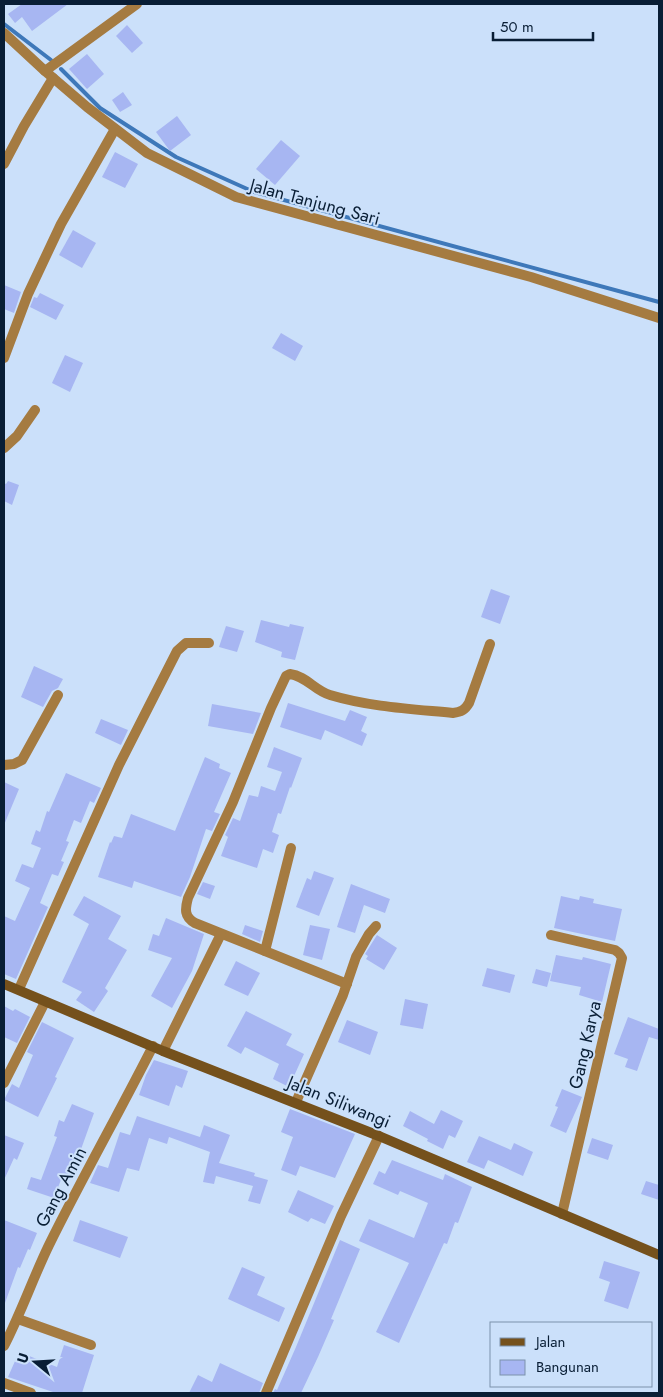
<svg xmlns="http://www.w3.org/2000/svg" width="663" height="1397" viewBox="0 0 663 1397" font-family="Jost,sans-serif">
<rect width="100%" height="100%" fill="#cbe0fa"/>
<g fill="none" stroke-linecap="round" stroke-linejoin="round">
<g stroke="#3e78b9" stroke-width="4">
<path d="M4,24L51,60"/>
<path d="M61,69L100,108L176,157L254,192L659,302"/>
</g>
</g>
<g fill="#a7b6f2">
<path d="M22,4H68L32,31L22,17L15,23L8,14Z"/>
<path d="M127,25L143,43L132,53L116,36Z"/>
<path d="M87,54L104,74L87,89L69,69Z"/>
<path d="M123,92L132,105L120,112L112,100Z"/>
<path d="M177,116L191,135L170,151L156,132Z"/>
<path d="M281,140L300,156L275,185L256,169Z"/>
<path d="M115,152L138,164L125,188L102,177Z"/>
<path d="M73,230L96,243L82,268L59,255Z"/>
<path d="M4,285L21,292L14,313L4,309Z"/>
<path d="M40,293L64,305L56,320L30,307L34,297L37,298Z"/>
<path d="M281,333L303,346L295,361L272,348Z"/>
<path d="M65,355L83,363L70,392L52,383Z"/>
<path d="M8,481L19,485L12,505L4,501V483L6,484Z"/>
<path d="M491,589L510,596L500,624L481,617Z"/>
<path d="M261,620L289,627L290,624L304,627L295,660L281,657L282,652L255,642Z"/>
<path d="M226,626L244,631L237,652L219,647Z"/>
<path d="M34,666L63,679L58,688L52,691L43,707L21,697Z"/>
<path d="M288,703L345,721L350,710L367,717L361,731L367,734L362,746L325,730L321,740L280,727Z"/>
<path d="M212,704L261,713L253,734L208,726Z"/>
<path d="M101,719L128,730L121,745L95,733Z"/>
<path d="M274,747L302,758L291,788L290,787L281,814L278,813L272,832L279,835L273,853L263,849L257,868L221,856L228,837L225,835L233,818L240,821L249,795L258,797L261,786L275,791L282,772L267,767Z"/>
<path d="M205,757L220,764L219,768L231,773L214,812L220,814L212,831L206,829L190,877L181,897L134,881L132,888L98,877L110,842L111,843L114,836L122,838L131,814L175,831Z"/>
<path d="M66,773L101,788L94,803L90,801L81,823L74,820L66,841L69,842L61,861L64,862L58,876L52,874L40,903L48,907L16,979L4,974V916L15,921L30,888L15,881L22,864L33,868L41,848L31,844L36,830L40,832L47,811L49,812Z"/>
<path d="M4,782L19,789L4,825Z"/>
<path d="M314,871L334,878L319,916L296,907L307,878L311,880Z"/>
<path d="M203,882L215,886L210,899L197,894Z"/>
<path d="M351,884L390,899L385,913L364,905L355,933L337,927Z"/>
<path d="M84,896L121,916L108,939L127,950L105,988L108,991L94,1012L76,1000L82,992L62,982L89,924L73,915Z"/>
<path d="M561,896L579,900L580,896L594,899L593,903L622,909L615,941L554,928Z"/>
<path d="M166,918L204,934L192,971L172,1008L151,996L172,958L148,950L153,934L159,936Z"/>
<path d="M245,925L263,931L260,942L242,934Z"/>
<path d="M310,925L330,929L322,960L303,955Z"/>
<path d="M377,935L397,948L384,970L366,959L368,956L365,954Z"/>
<path d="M556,955L582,960L583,957L611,964L602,1002L579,995L581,987L550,981Z"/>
<path d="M236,961L260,973L248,996L224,985Z"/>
<path d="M487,968L515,975L510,993L482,986Z"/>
<path d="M536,969L551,973L547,987L532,983Z"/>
<path d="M405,999L428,1004L423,1029L400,1025Z"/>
<path d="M4,1006L13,1011L15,1009L30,1017L17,1043L4,1037Z"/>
<path d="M246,1011L292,1034L286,1045L304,1054L289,1087L273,1079L279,1064L245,1047L241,1054L227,1046Z"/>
<path d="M628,1017L659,1029V1040L649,1037L637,1071L625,1067L628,1059L614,1054Z"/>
<path d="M347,1020L378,1032L370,1055L338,1042Z"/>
<path d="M42,1022L74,1038L55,1077L57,1078L38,1117L4,1100L12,1084L19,1088L33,1055L27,1052Z"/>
<path d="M154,1060L188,1071L182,1088L176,1085L169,1106L139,1095L146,1075Z"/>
<path d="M562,1089L582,1097L566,1133L550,1126L558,1107L555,1106Z"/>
<path d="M72,1104L94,1113L70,1180L62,1177L54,1198L27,1189L31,1177L41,1180L57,1137L54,1136L59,1120L64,1122Z"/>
<path d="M290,1109L355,1134L335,1178L300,1166L296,1176L281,1170L293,1137L281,1132Z"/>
<path d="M441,1110L463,1121L455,1138L449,1135L443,1149L427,1141L428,1139L403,1126L410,1111L434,1124Z"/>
<path d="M137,1116L200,1137L204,1125L230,1135L219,1163L255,1173L254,1176L268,1180L260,1204L248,1201L253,1186L216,1176L214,1184L203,1182L210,1152L169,1137L167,1144L149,1138L139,1171L127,1168L119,1192L90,1183L98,1165L108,1168L120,1132L130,1135Z"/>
<path d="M4,1135L24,1143L17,1160L14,1158L4,1180Z"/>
<path d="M479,1136L511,1150L514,1143L533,1152L523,1176L488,1160L484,1169L467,1162Z"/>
<path d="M592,1138L613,1145L608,1160L587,1153Z"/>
<path d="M392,1160L443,1180L445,1174L472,1187L458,1223L455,1222L447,1244L444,1243L399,1343L376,1332L409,1263L359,1241L369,1219L414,1238L428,1203L400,1191L398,1195L373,1184L379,1171L385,1174Z"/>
<path d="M646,1181L659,1185V1200L641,1194Z"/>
<path d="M298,1190L334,1206L325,1224L311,1218L308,1222L288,1212Z"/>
<path d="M4,1220L37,1233L30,1250L28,1249L20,1268L18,1267L5,1303Z"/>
<path d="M80,1220L128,1237L120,1258L73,1241Z"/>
<path d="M340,1240L360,1249L331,1319L334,1320L318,1357L301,1393H273L275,1389L277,1390L296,1347Z"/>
<path d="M604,1261L640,1272L628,1309L604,1301L610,1282L599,1278Z"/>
<path d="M242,1267L265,1277L257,1295L285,1308L279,1322L228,1299Z"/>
<path d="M64,1345L94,1355L82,1393H56L8,1377L19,1352L57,1367Z"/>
<path d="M220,1363L263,1383L259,1393H189L198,1375L212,1382Z"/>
</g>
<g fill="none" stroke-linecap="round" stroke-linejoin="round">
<g stroke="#a57b41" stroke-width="10">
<path d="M4,33L45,71L87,107L147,153L236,197L531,277L659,318"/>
<path d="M45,71L137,4"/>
<path d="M4,164L24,126L53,78"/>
<path d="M4,358L28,294L61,224L115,129"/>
<path d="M4,448L17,436L35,410"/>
<path d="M4,765L14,764L22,760L58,695"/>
<path d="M551,935L615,950L619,953L622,958L562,1214"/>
<path d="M265,951L291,848"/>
<path d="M347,984L195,923C184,917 185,909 188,898L233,802L271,708L286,676L290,674C306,676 315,691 330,695C370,707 412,709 453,713C461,712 465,710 469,703L490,644"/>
<path d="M19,989L119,765L177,651L186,643H209"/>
<path d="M163,1051L221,934"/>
<path d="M4,1083L45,1002"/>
<path d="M296,1102L343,995L356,957L369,934L376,926"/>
<path d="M18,1319L91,1345"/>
<path d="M4,1346C21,1313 33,1278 49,1245C82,1178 119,1113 153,1046"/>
<path d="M4,1383L31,1393"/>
<path d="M266,1393L341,1216L379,1136"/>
</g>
<path stroke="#75511c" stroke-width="10" d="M4,984L163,1051L379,1136L659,1255"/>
</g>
<g text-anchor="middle" stroke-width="4" stroke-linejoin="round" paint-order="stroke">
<g font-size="18" fill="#091e35" stroke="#cbe0fa">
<text transform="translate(315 202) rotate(15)" y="6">Jalan Tanjung Sari</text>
<text transform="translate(585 1045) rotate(-77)" y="6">Gang Karya</text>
<text transform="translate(339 1102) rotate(22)" y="6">Jalan Siliwangi</text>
<text transform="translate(61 1187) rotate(-62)" y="6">Gang Amin</text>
</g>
</g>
<rect width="663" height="1397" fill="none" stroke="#091e35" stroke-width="10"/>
<rect x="490" y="1322" width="162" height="65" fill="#cbe0fa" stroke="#7d92ab"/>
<rect x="500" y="1338" width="25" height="8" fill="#75511c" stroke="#7d92ab"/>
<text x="536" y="1347" font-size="15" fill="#091e35">Jalan</text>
<rect x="500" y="1360" width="25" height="15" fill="#a7b6f2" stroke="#7d92ab"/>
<text x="536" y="1372" font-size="15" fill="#091e35">Bangunan</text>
<g transform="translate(35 1362) rotate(288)" stroke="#cbe0fa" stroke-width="4" paint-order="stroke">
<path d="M0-4L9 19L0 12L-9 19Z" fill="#091e35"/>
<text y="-8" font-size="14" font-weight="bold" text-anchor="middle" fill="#091e35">U</text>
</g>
<path d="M493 32v8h100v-8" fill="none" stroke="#091e35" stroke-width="2.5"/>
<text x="500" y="32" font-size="15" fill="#091e35" stroke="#cbe0fa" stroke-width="4" paint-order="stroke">50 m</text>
</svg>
